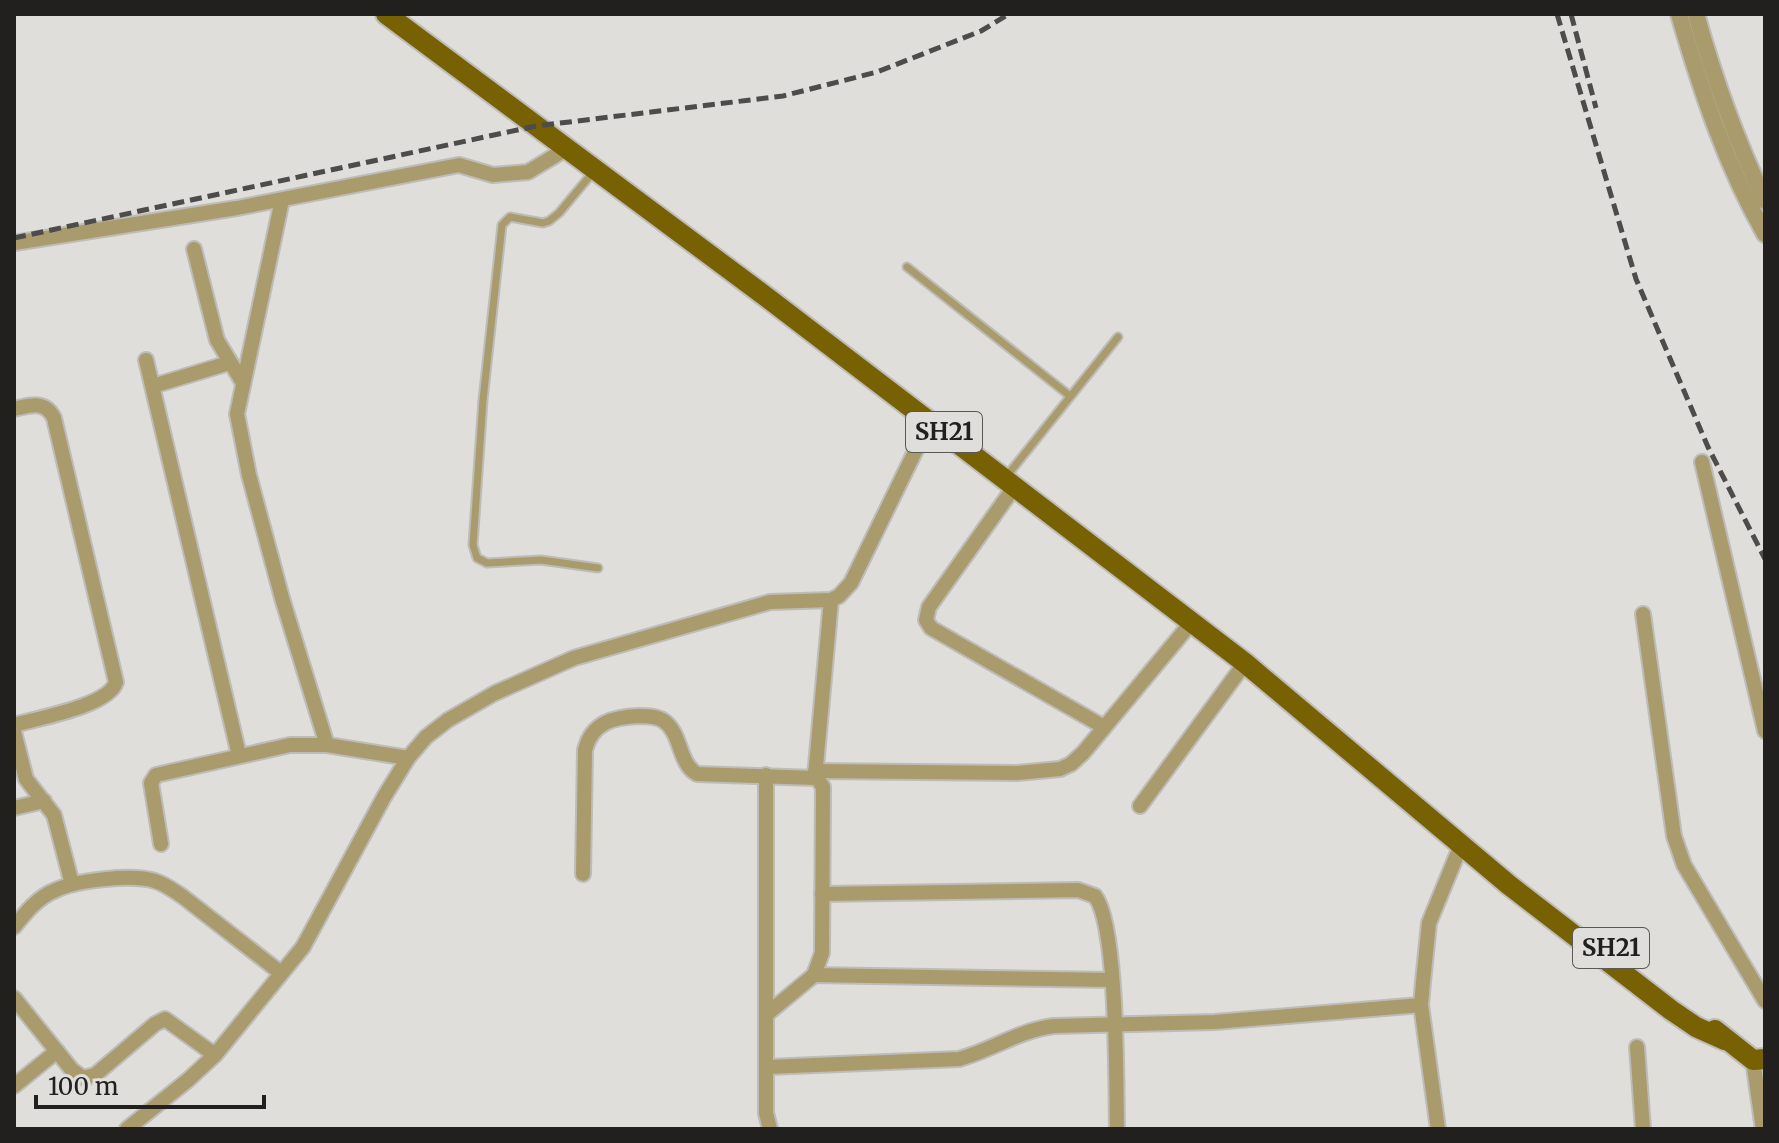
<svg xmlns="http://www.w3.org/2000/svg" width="1779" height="1143" viewBox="0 0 1779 1143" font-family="Merriweather,serif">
<rect width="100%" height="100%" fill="#dfdeda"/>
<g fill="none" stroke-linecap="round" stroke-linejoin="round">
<g stroke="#bdbcb8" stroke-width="11">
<g id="service">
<path d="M594,171L559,213L549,221L543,223L510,217L502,225L483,400L473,545L477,558L487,563L541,560L598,568"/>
<path d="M907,267L1070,396"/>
<path d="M1006,477L1118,337"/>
</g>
</g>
<g stroke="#bdbcb8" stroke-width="18">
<g id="minor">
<path d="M282,200L237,414L249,475L282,598L327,745"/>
<path d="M14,243L237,208L459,165L493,175L528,172L566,149"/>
<path d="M194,249L217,340L243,383"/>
<path d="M146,360L239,755"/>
<path d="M153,386L229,363"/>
<path d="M14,409C30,405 45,400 54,418L116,682C109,706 38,718 14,725"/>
<path d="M1702,462L1765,731"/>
<path d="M1015,486L929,607L926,620L931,628L1104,727"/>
<path d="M1643,614L1674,836L1684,865L1765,1001"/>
<path d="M14,732L26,779L54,815L72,884"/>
<path d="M815,771L1017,773L1060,769L1071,764L1083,753L1191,623"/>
<path d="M766,775V1113L770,1129"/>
<path d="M815,777L831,600"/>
<path d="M1140,806L1245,663"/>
<path d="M14,808L44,801"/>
<path d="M161,844L151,783L156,775L290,745H327L408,758"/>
<path d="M583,874L585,750C592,722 614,717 639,716C647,716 657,716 664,721C682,734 678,763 697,774L817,778L823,787L822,953L814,975L767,1014"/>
<path d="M822,894L1078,890L1095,896C1118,926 1116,1085 1117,1129"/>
<path d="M14,927C26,912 38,897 56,890C77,880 132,874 155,881C165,884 173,890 182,896L281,973"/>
<path d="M814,975L1112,980"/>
<path d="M14,998L72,1070L83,1078L95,1075L155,1024L165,1019L215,1055"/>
<path d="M1637,1047L1643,1129"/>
<path d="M1753,1060L1763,1129"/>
<path d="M768,1067L959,1059C992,1050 1020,1030 1054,1026L1215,1022L1421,1005"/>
<path d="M14,1086L57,1051"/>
<path d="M127,1129L188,1080L215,1055L303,947L384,797L408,758L426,737L448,720L495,693L574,658L770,602L831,600L839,596L851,583L930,421"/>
<path d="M1438,1129L1421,1005L1423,982L1429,923L1461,845"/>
</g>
</g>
<g stroke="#bdbcb8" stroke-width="20">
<g id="tertiary">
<path d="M1679,14C1701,90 1726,165 1765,234"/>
<path d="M1696,14C1714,79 1736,140 1765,201"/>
</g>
</g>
<g stroke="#bdbcb8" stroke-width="24">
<g id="primary">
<path d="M386,14L765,296L1245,663L1509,885L1671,1010L1696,1027L1725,1040"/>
<path d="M1715,1030L1753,1060L1765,1059"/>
</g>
</g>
<use href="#service" stroke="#a99b6b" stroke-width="7"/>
<use href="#minor" stroke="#a99b6b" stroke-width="14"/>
<use href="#tertiary" stroke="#a99b6b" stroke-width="16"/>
<use href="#primary" stroke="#786102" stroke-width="20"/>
<g stroke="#4d4c4b" stroke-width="5" stroke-dasharray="12 6" stroke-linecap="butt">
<path d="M1557,14L1636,279L1708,447L1765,559"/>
<path d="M1571,14L1596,108"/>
<path d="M14,238L536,126L783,96L877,72L981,31L1009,14"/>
</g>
</g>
<g text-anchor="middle" stroke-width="8" stroke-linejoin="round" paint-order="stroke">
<g fill="#dfdeda" stroke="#5a5957" stroke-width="2">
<rect x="906" y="412" width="76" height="40" rx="6"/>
<rect x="1573" y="928" width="76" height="40" rx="6"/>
</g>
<g font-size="24" font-weight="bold" fill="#21201f">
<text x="944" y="440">SH21</text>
<text x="1611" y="956">SH21</text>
</g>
</g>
<rect width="1779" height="1143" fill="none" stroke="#21201f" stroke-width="32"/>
<path d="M36 1095v12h228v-12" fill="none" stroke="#21201f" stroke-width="4"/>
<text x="48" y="1095" font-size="24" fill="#21201f" stroke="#dfdeda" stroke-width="6" paint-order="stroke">100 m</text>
</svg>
